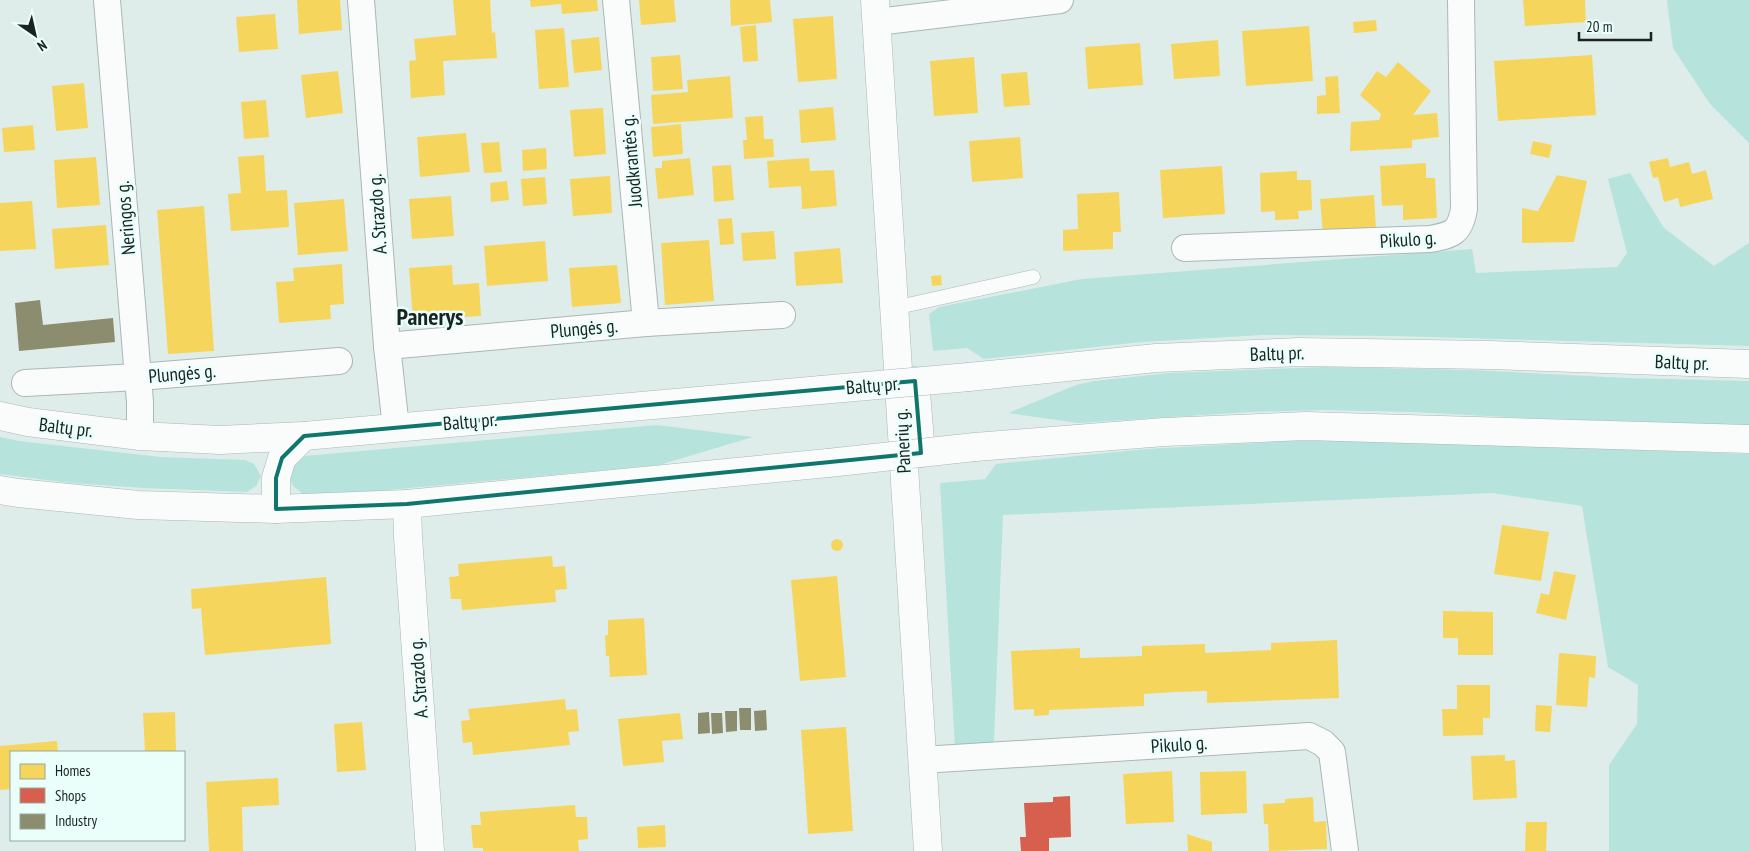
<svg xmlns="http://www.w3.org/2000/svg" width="1749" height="851" viewBox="0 0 1749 851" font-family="'PT Sans Narrow',sans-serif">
<rect width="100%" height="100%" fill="#deedea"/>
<g fill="#b6e3db">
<path d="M1667,0H1749V143L1710,104L1673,48Z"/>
<path d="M1630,173L1664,228L1714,266L1749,243V346L1395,336L1262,335L1142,342L984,359L967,348L933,351L929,314L939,307L1082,279L1472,249L1476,273L1617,267L1627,253L1608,179Z"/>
<path d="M1325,367L1471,370L1626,378L1749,381V426L1524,418L1413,412L1322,410L1249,412L1078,423L1008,413L1076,385L1094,381L1169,373Z"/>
<path d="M657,425L753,437L659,465L366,492L303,494L293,486L287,472L304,456Z"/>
<path d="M0,437L19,441L160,457L245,460L254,464L261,476L256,486L247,492L144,488L70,483L0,474Z"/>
<path d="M1288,441H1396L1749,454V851H1609V765L1637,724L1638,685L1608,667L1582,506L1492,493L1003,515L994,740L991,745L955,747L940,483L985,479L996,464L1147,449Z"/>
</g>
<g fill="#f6d55c">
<path d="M297,0H340L342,30L299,34Z"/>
<path d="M453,0H490L492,33L495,32L497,58L443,61L445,95L411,98L409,61L416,60L414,39L456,35Z"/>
<path d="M530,0H597L598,11L562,14L561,4L531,7Z"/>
<path d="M639,0H674L676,22L641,25Z"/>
<path d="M730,0H770L772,22L731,26Z"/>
<path d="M1523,0H1585L1586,22L1525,26Z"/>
<path d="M275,14L278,49L239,52L236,17Z"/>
<path d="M833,16L837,79L798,82L793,19Z"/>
<path d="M1376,20L1377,31L1354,33L1353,22Z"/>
<path d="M756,25L758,61L743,62L740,27Z"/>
<path d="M1309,26L1313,81L1246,86L1242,31Z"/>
<path d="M564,28L569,87L539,89L535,30Z"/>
<path d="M599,37L602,70L574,73L571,40Z"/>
<path d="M1218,40L1220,76L1174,79L1171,44Z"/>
<path d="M1140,43L1143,85L1088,89L1085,47Z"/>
<path d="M680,55L683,89L653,91L651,57Z"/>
<path d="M1592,55L1596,115L1498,121L1494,61Z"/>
<path d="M974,57L978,113L934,116L930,61Z"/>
<path d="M1398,62L1431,91L1413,115L1437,113L1439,137L1412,140V148L1350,151L1351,122L1379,120L1381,114L1360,95L1377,71L1386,77Z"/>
<path d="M338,71L343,113L306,118L301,75Z"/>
<path d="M1027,72L1030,105L1004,107L1001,74Z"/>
<path d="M730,76L733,118L653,124L651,95L688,92L687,80Z"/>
<path d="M1338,76L1340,113L1317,114V96L1326,95L1325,77Z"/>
<path d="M84,83L88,128L56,131L52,86Z"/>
<path d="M266,100L269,137L244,139L241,102Z"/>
<path d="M833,107L836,140L801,143L799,110Z"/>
<path d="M603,108L606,154L574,157L570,110Z"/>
<path d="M763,116L764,139H773L774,157L744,159L743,140H747L745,117Z"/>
<path d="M681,124L683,154L653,157L651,127Z"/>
<path d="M33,125L35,150L4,152L2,128Z"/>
<path d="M466,133L470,172L420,177L417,137Z"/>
<path d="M1020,137L1023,178L972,182L969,141Z"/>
<path d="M1533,141L1552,145L1549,158L1530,154Z"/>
<path d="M499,142L502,172L484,173L481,143Z"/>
<path d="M546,148L547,169L523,171L522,150Z"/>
<path d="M264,155L266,191L287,190L289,227L231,231L228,194L241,193L238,157Z"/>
<path d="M96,157L100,205L57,208L54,160Z"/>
<path d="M690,158L694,195L658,199L655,168H662V161Z"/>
<path d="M809,158L810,171L834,170L837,206L802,209L801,186L769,188L767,161Z"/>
<path d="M1668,158L1670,167L1689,162L1692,174L1706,170L1713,199L1680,207L1678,198L1664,202L1658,177L1653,178L1649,162Z"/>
<path d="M1426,163V178H1435L1437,218L1403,220V205L1382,206L1380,166Z"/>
<path d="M731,165L734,200L714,202L712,166Z"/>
<path d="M1222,166L1225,214L1163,218L1160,170Z"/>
<path d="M1297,171V180H1311L1312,210L1298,211L1299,219L1275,220V211L1261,212L1260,173Z"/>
<path d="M1557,175L1587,181L1574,242L1522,243V208L1538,211Z"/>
<path d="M610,176L612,213L573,216L570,179Z"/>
<path d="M545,177L547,204L523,206L521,179Z"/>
<path d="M507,181L509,200L491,202L490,183Z"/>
<path d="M1119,192L1121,232H1113V249L1063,251V230L1078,229L1077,194Z"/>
<path d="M1374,195L1376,230L1323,234L1320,199Z"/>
<path d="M451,196L454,236L412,239L409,199Z"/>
<path d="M344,199L348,251L298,255L294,203Z"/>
<path d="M32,201L36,249L0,251V203Z"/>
<path d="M204,206L214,351L168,354L157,210Z"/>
<path d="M732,218L734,244L720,245L718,219Z"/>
<path d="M106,225L109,265L55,269L52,229Z"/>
<path d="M774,231L776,259L743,261L741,233Z"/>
<path d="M709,240L714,301L665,305L661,243Z"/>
<path d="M545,241L548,281L487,286L484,246Z"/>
<path d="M840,248L843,283L796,286L794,252Z"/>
<path d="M342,264L344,304L330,305L331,319L279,323L276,282L294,281L293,268Z"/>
<path d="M452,265L453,285L479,283L481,316L413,320L409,268Z"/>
<path d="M617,265L621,303L572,307L569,268Z"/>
<path d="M941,275L942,285L932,286L931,276Z"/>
<path d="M1502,525L1549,532L1541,581L1494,574Z"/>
<circle cx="837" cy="545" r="6"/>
<path d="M552,556L553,567L565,566L567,589L555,590L556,602L462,610L461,599H451L449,577L459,576L458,564Z"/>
<path d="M1554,571L1576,575L1566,620L1536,613L1541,593L1549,595Z"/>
<path d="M837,576L846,677L800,681L791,580Z"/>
<path d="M326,577L331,644L205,655L201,608L192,609L191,589Z"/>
<path d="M1443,611L1493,612V655H1458V638H1443Z"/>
<path d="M644,618L647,675L610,677L609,656H606L605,635H608V620Z"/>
<path d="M1337,640L1339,698L1207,703V691L1175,692L1144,694V706L1049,710V715L1034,716V709L1014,710L1011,651L1080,648V658L1142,656V646L1205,644V653L1271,650V643Z"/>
<path d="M1559,653L1596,656L1595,678L1589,677L1587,707L1556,705Z"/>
<path d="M1457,685H1490V718H1483V735L1443,736L1442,709H1457Z"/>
<path d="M565,699L566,710L577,709L579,731L568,732L570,745L473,755L472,742L463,743L461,721L470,720L468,709Z"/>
<path d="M1536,705L1552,706L1550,732L1535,731Z"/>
<path d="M175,712L176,751L145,752L143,713Z"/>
<path d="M680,713L683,739L662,741L664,762L623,766L618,719Z"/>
<path d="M362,722L366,770L337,772L334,724Z"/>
<path d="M846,727L853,831L808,834L801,730Z"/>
<path d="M57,741L58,752H11V789L0,790V746Z"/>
<path d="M1505,755V761L1515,760L1517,798L1473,800L1471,756Z"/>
<path d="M1172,771L1174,822L1126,824L1123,774Z"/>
<path d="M1246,771L1247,813L1201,815L1200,772Z"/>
<path d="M278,778L279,805L242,807L243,851H209L206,782Z"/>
<path d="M1313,797L1314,822L1326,821L1327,849L1269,851L1268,824H1264L1263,804L1285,803V799Z"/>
<path d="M575,805L576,817H587L588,839L578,840L579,851H483V848H473L471,825H481L480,812Z"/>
<path d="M1526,822H1547L1546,851H1525Z"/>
<path d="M665,825L666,847L638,848L637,827Z"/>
<path d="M1187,834L1212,842V851H1188Z"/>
</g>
<path fill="#d6604d" d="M1070,796L1071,837L1049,838V851H1021L1020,837H1026L1024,803L1053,802V797Z"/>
<g fill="#8c8c6e">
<path d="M40,300L43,325L113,318L115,342L19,351L15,303Z"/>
<path d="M739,708H751V730H740Z"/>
<path d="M766,710L767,730L755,731L754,711Z"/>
<path d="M725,711H737V731L726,732Z"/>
<path d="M709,712L710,733L698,734V713Z"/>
<path d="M711,713H722L723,733L712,734Z"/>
</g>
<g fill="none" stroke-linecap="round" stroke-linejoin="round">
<g stroke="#abb7b5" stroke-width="15">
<path id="service" d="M894,308L1033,277"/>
</g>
<g stroke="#abb7b5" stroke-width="28">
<g id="minor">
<path d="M107,0L140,402V436"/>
<path d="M361,0L387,346L396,428"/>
<path d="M616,0L646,323"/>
<path d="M877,22L1060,0"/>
<path d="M1185,248L1430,239C1452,235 1460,233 1464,209L1461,0"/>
<path d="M387,346L646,323L782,315"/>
<path d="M25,383L138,377L339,361"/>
<path d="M922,760L1309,736L1323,743L1332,752L1345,851"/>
</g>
</g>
<g stroke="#abb7b5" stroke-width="29">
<path id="tertiary" d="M407,504L408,537L430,851"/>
</g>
<g stroke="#abb7b5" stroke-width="29">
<path id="secondary" d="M875,0L928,851"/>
</g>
<g stroke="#abb7b5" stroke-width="29">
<g id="primary">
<path d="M969,377L1156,358L1300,352L1490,355L1749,364"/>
<path d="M915,381L921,453"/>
<path d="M0,416L28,422L140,436L220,440L304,436L821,390"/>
<path d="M975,447L1164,432L1306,426L1749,439"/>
<path d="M0,490L18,493L138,505L276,509L407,504L828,463"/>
<path d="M276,509V478L282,458L304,436"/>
</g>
</g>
<use href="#service" stroke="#fafcfc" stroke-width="14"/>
<use href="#minor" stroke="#fafcfc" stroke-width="26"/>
<use href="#tertiary" stroke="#fafcfc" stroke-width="28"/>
<use href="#secondary" stroke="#fafcfc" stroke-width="28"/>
<use href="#primary" stroke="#fafcfc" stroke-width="28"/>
<g stroke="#abb7b5" stroke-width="29" stroke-linecap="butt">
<g id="primary-bridge">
<path d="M821,390L969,377"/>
<path d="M828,463L975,447"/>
</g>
</g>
<use href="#primary-bridge" stroke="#fafcfc" stroke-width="28"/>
</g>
<path fill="none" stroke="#0f766e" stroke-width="4" stroke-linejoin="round" d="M915,381L921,453L407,504L276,509V478L282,458L304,436Z"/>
<g text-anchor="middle" stroke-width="5" stroke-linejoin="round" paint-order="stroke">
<g font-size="19" fill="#192321" stroke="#eafffa">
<text transform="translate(631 161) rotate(-95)" y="7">Juodkrantės g.</text>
<text transform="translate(377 214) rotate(-94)" y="7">A. Strazdo g.</text>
<text transform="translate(125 218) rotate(-95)" y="7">Neringos g.</text>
<text transform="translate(1408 239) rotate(-4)" y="7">Pikulo g.</text>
<text transform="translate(584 328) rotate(-5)" y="7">Plungės g.</text>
<text transform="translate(1277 353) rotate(-2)" y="7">Baltų pr.</text>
<text transform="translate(1682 362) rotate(2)" y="7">Baltų pr.</text>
<text transform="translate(182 373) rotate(-5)" y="7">Plungės g.</text>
<text transform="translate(873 385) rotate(-5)" y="7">Baltų pr.</text>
<text transform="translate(470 421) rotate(-5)" y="7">Baltų pr.</text>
<text transform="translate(66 427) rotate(7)" y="7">Baltų pr.</text>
<text transform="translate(902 441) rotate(-93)" y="7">Panerių g.</text>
<text transform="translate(418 678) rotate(-94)" y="7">A. Strazdo g.</text>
<text transform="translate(1179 744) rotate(-4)" y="7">Pikulo g.</text>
</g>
<g font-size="24" font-weight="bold" fill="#192321" stroke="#eafffa">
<text x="430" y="325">Panerys</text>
</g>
</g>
<rect x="10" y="751" width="175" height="90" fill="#eafffa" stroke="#96a7a3"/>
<rect x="20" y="764" width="25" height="15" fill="#f6d55c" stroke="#96a7a3"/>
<text x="55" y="776" font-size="15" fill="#192321">Homes</text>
<rect x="20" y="788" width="25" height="15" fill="#d6604d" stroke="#96a7a3"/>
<text x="55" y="801" font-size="15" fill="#192321">Shops</text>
<rect x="20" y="814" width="25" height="15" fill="#8c8c6e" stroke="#96a7a3"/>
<text x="55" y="826" font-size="15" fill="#192321">Industry</text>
<g transform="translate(35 35) rotate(146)" stroke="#eafffa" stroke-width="4" paint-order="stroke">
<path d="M0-4L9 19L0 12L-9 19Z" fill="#192321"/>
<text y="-8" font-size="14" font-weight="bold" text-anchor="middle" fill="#192321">N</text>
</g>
<path d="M1579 32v8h72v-8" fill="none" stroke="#192321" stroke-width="2.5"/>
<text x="1586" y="32" font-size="15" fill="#192321" stroke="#eafffa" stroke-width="4" paint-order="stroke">20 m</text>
</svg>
